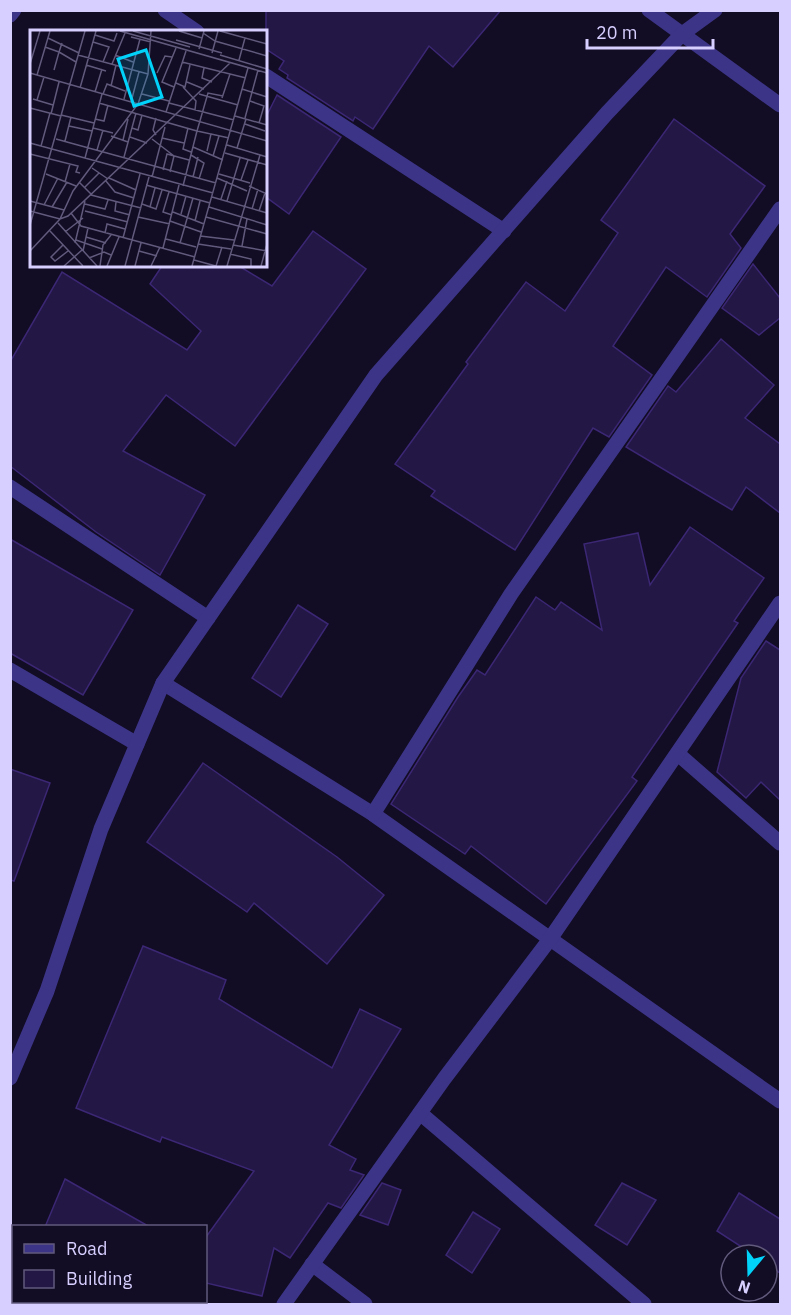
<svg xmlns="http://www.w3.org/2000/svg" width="791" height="1315" viewBox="0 0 791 1315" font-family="'IBM Plex Sans',sans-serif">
<rect width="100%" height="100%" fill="#120c24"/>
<g fill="#231746" stroke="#3b2774" stroke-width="1.5">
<path d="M266,10H501L453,67L429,46L373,129L355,117L353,121L287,78L288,75L279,69L284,61L266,49Z"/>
<path d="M277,95L341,137L289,214L266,197V117Z"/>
<path d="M674,119L765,186L730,234L741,248L707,297L666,267L613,346L652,375L609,437L593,428L515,550L431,496L435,491L395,464L468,364L466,362L526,282L565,311L618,233L601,220Z"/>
<path d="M313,231L366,269L235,446L166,395L123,451L205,495L160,575L96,532L10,466V362L62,272L187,350L201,331L150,284L162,266H239L272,286Z"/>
<path d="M753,264L780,298V318L759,335L722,308Z"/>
<path d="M721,339L774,385L745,418L780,444V513L746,487L732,510L626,447L668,386L676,392Z"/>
<path d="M690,527L764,578L734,621L738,623L632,777L637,781L546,904L471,846L465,854L391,804L458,697L477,670L485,675L536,597L555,610L561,602L602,630L584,544L638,533L650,585Z"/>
<path d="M10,539L133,610L83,695L10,653Z"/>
<path d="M298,605L328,624L281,697L252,678Z"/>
<path d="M766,641L780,650V800L761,782L746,798L717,772L741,678Z"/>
<path d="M203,763L337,857L384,895L327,964L254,903L247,912L147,842Z"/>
<path d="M10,769L50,783L14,881L10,880Z"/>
<path d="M143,946L226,980L219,999L332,1068L360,1009L401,1029L329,1145L356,1159L350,1170L364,1175L341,1208L328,1203L290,1258L274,1248L262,1296L206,1283V1237L254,1171L162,1137L160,1142L76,1108Z"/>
<path d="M65,1179L150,1227H45Z"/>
<path d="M382,1183L401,1190L388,1225L360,1215Z"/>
<path d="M622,1183L656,1200L627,1245L595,1225Z"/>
<path d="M739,1193L780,1219V1273L767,1264V1255H754L717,1231Z"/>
<path d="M473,1212L500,1229L472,1273L446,1255Z"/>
</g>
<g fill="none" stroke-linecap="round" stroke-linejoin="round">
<g stroke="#3c3486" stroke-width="15">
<path d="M165,10L197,32"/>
<path d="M649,10L780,105"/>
<path d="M10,15L14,10"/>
<path d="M266,76L504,231"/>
<path d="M10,487L208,618"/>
<path d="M10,670L137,744"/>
<path d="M163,683L373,814L780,1101"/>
<path d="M678,754L780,843"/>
<path d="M373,814L511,594L780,209"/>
<path d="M420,1113L644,1304"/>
<path d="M312,1264L365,1304"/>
<path d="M284,1304L444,1079L550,939L780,603"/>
</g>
<path stroke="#3c3486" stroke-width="15" d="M10,1078L47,991L101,829L163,683L376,375L607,113L682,34L715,10"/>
</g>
<g transform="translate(30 30)">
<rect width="237" height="237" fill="#120c24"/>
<path fill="none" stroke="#615a7c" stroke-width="1.5" d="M90,1L237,43M103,1L160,17M149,1L172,8M190,1L237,14M173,3L185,11L237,26M65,5L84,11L87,3M101,7L121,12M18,8L49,23M146,10L192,23M63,12L79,17L73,32M15,17L29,22L32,13M169,19L174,1M29,22L46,32M182,23L188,1M48,25L118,44M85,25L103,32M190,25L237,39M209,30L215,8M152,32L216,48M0,34L10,1M82,34L95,3M56,35L76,41M174,38L172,48L182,52M24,40L29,22M0,43L237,111M127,43L135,26L142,27M7,45L20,1M157,52L174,59M146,53L155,57L160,35M81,56L86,35M144,57L132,52L146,18M153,57L166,71L165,80M50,58L66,1M212,59L237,67M65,62L72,39M73,64L77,54L95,61M112,64L139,71M169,64L208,75M192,68L200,44M3,69L23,75M94,69L110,9M7,70L14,47M220,71L234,76L229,93M101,72L109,42M69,73L167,101L178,63L193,66M139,73L204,90M0,78L31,86M136,82L156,21M21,84L29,52M31,85L64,93M205,86L237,95M126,88L123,100L126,105M215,88L228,40M65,89L74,91L78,75M215,94L235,101M39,96L62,101M63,98L83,103M102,98L108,100L112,85M158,98L153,119L161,122M181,104L199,108M81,106L98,112M100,107L117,113M132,108L154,113M26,109L186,153M122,109L144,126L140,142M93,110L98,89M35,111L41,87M0,113L183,163M197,115L237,127M11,116L20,83M163,117L193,130M207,118L216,89M67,120L73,100M195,123L237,135M0,124L48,136L46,142L50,143M161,125L174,133L169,149M183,126L189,106M94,127L106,83M55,128L72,64M62,138L78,149M133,140L137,124L159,130M16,144L46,156M189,144L220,153M122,147L135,97M163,147L168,127M79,148L106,160M187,148L217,161M211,150L218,130M76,151L85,162L104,168M35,152L40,134M49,152L62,165M116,155L180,173M153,156L167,101L181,104L177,121M219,156L237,164M55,157L69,143M139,162L133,182L142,185M61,165L111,178M182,167L237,183M191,169L197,151M0,171L34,180M197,171L210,128M86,172L85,181L100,185M55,174L75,179L78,170M112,174L126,179L132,160M14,175L28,148M22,177L37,152M120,177L125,158M179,177L237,195M222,179L228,159M0,181L30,189L38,186L200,33M55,181L98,192M229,181L235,163M143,182L174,194M41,183L51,196L165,227M151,184L156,166M108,187L140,194M176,187L237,204M140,191L171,202M165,191L170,171M28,193L67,236M0,195L55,1M20,201L53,236M35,202L53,188M75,203L77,194L95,199M170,206L204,210M56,207L76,213M93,208L110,144M136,209L166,217M46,210L72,219M45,213L55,171M150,213L163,168M168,214L201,219M33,215L21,227L25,231L38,221M203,215L237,221M212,216L217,189M133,218L149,155M0,221L30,189L43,161L108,74L118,44L121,1M53,221L58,198M109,221L127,226M200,224L221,229V236M59,228L74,222L81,225M164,230L186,236M34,236L52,220M70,236L73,215L81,205M77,236L89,207M95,236L119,147M105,236L111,213M121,236L130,217M162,236L218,38M186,236L192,217M197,236L230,125M231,236L237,214"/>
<path fill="#00d2fa" fill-opacity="0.15" stroke="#00d2fa" stroke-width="3" d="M116,20L132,67L104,76L88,29Z"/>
<rect width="237" height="237" fill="none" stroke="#d7cfff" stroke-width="3"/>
</g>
<rect width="791" height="1315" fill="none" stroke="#d7cfff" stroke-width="24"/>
<rect x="12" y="1225" width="195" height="78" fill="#120c24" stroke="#615a7c" stroke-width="1.5"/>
<rect x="24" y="1244" width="30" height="9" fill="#3c3486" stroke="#615a7c" stroke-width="1.5"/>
<text x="66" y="1255" font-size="18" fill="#d7cfff">Road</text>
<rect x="24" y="1270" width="30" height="18" fill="#231746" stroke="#615a7c" stroke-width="1.5"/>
<text x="66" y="1285" font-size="18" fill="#d7cfff">Building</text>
<g transform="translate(749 1273) rotate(199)"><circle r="28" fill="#120c24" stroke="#615a7c" stroke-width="1.5"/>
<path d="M0-4.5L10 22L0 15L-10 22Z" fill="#00d2fa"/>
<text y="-9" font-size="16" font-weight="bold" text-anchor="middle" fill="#d7cfff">N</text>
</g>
<path d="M587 39v9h126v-9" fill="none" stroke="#d7cfff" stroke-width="3"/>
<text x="596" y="39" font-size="18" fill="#d7cfff" stroke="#120c24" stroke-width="4.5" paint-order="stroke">20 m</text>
</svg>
